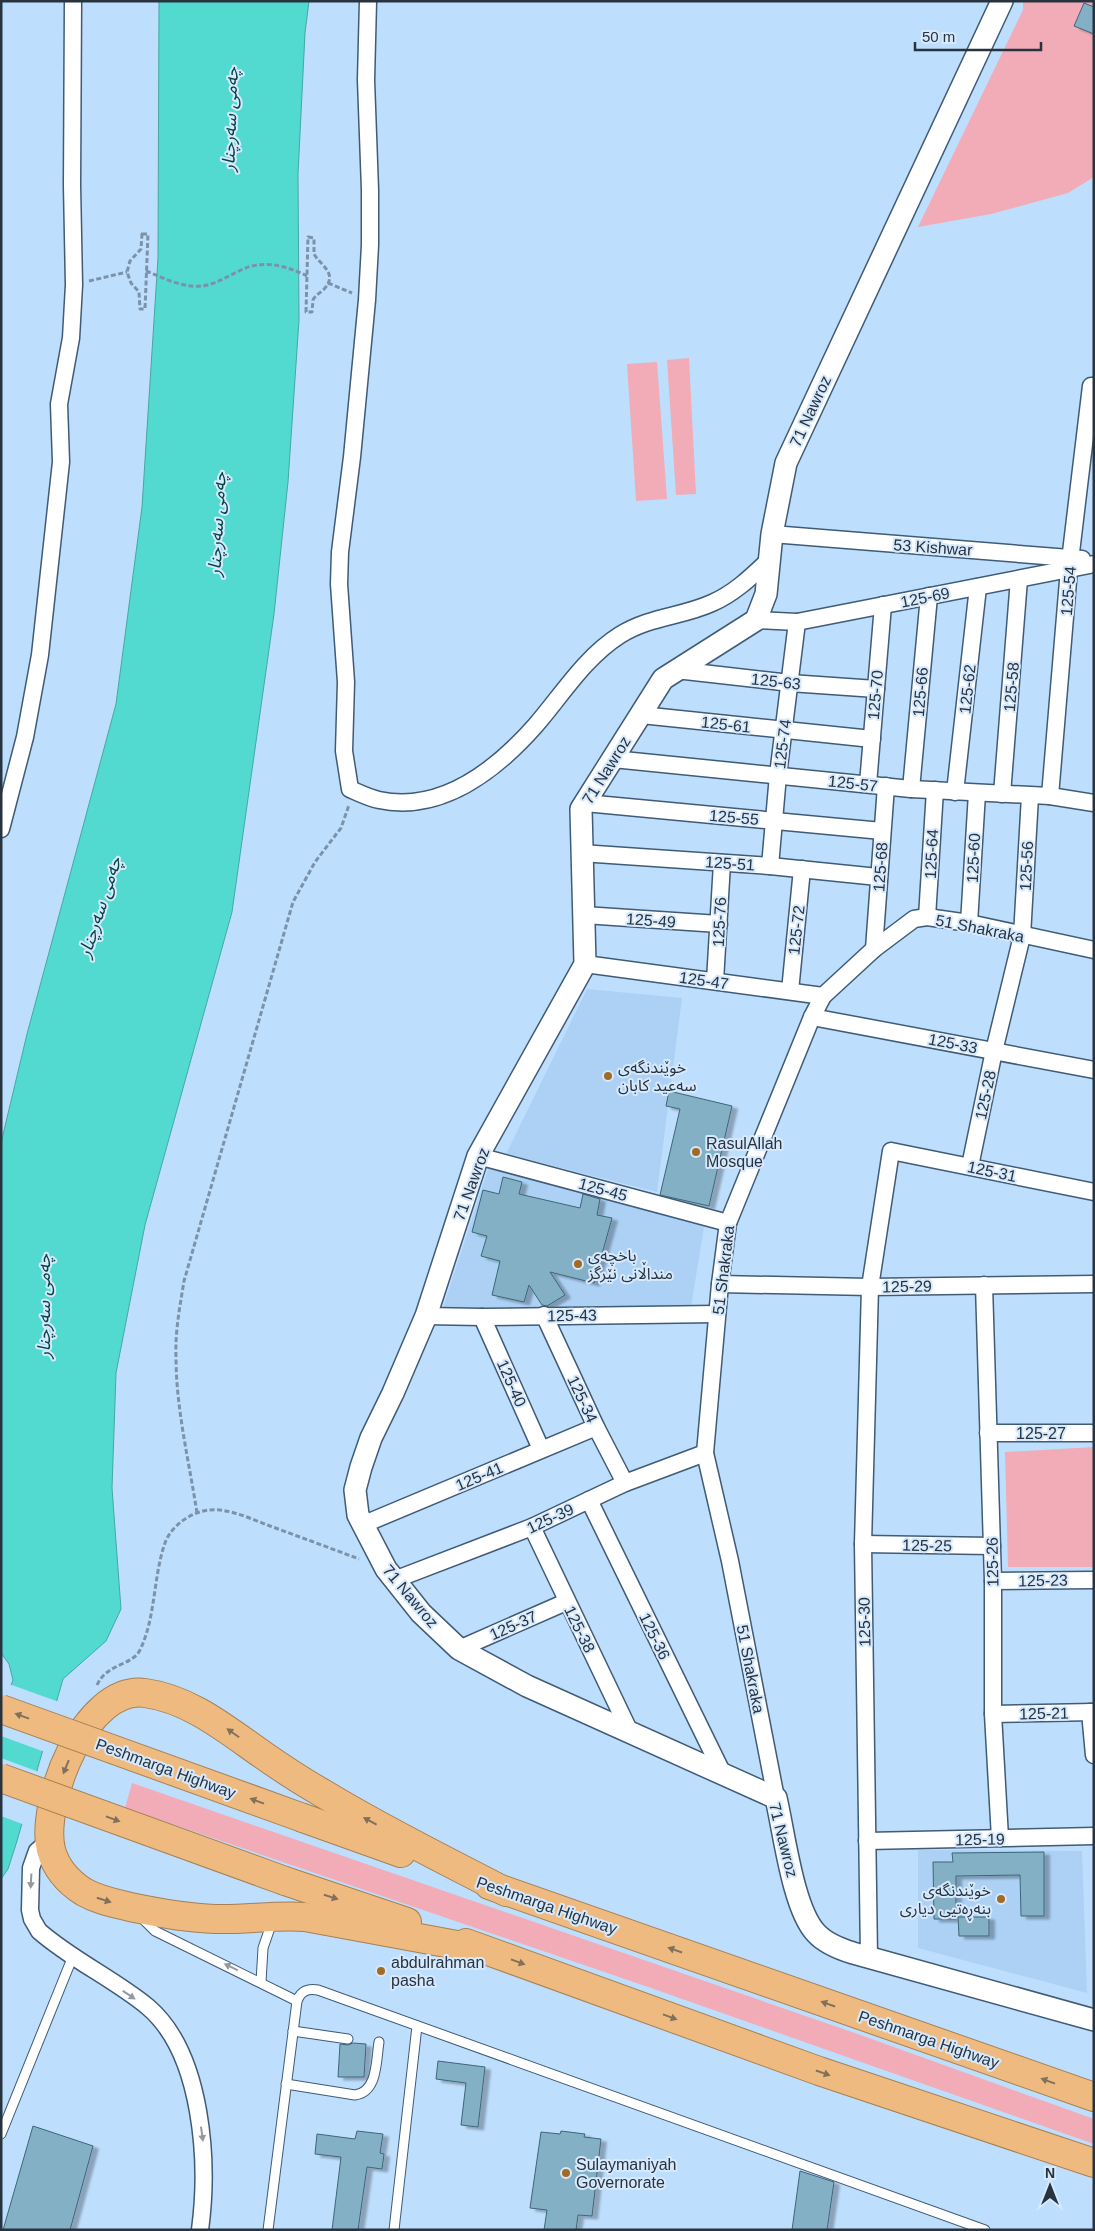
<svg xmlns="http://www.w3.org/2000/svg" width="1095" height="2231" viewBox="0 0 1095 2231" font-family="Arial,'Noto Sans Arabic',sans-serif">
<defs>
<filter id="shadow"><feDropShadow dx="5.5" dy="3" stdDeviation="1" flood-color="#0004"/></filter>
</defs>
<rect width="100%" height="100%" fill="#bedefd"/>
<g fill="#acd1f5">
<path d="M587,989L682,998L657,1192L506,1154Z"/>
<path d="M489,1166L705,1221L691,1307L443,1308Z"/>
<path d="M918,1850L1082,1851L1087,1993L918,1948Z"/>
</g>
<g fill="#f2acb7">
<path d="M1023,1H1094V177L1068,193L991,214L918,227L1023,10Z"/>
<path d="M689,358L696,494L676,495L667,360Z"/>
<path d="M657,362L667,499L636,501L627,364Z"/>
<path d="M1094,1447V1567H1008L1005,1452Z"/>
<path d="M132,1783L852,2032L1094,2119V2144L651,1988L125,1808Z"/>
</g>
<path fill="#52dad0" stroke="#45a8a4" d="M159,1H309L305,33L298,174L299,320L288,482L274,614L232,912L145,1225L116,1373L112,1488L121,1609L106,1641L63,1679L17,1841L8,1869L1,1879V1712L13,1680L9,1664L1,1653V1143L27,1034L116,704L142,507L158,258Z"/>
<g fill="#bedefd">
<path d="M9,1684L59,1702L45,1752L1,1736V1705Z"/>
<path d="M1,1758L39,1772L25,1825L1,1816Z"/>
</g>
<g fill="#84b0c5" stroke="#3c6679" filter="url(#shadow)">
<path d="M1084,3L1094,7V34L1074,26Z"/>
<path d="M669,1091L732,1106L709,1206L660,1195L680,1109L666,1106Z"/>
<path d="M503,1177L522,1182L519,1194L580,1208L583,1194L600,1199L597,1215L612,1218L594,1283L550,1272L565,1295L547,1306L542,1305L529,1285L524,1302L492,1295L500,1261L481,1256L487,1236L472,1232L483,1190L499,1194Z"/>
<path d="M1044,1852V1916H1021L1020,1875L956,1876V1919H934L933,1862H953L952,1853Z"/>
<path d="M958,1917H989V1936H959Z"/>
<path d="M353,2043L366,2044L364,2077H338L340,2044L348,2045Z"/>
<path d="M438,2061L485,2067L478,2127L461,2125L466,2083L436,2079Z"/>
<path d="M33,2126L93,2146L70,2230H3Z"/>
<path d="M357,2131L383,2134L380,2153L384,2154L382,2169L367,2167L358,2230H332L341,2157L315,2154L317,2134L355,2139Z"/>
<path d="M561,2131L585,2134L584,2137L601,2139L592,2216L578,2215L576,2230H544L547,2210L530,2208L541,2132L560,2134Z"/>
<path d="M800,2171L834,2182L827,2230H792Z"/>
</g>
<g fill="none" stroke-linecap="round" stroke-linejoin="round">
<g stroke="#3f5b76" stroke-width="11">
<g id="service">
<path d="M142,1915L145,1921L155,1931L297,2001"/>
<path d="M261,1982L263,1948L272,1922"/>
<path d="M293,2031L348,2039"/>
<path d="M286,2084L355,2095C378,2092 376,2060 379,2042"/>
<path d="M1,2134L73,1956"/>
<path d="M268,2230L297,2001C301,1991 307,1988 318,1990L985,2230"/>
<path d="M394,2230L417,2026"/>
</g>
</g>
<g stroke="#3f5b76" stroke-width="19">
<g id="minor">
<path d="M368,1L366,80L370,190V245L367,300L352,457L340,552L339,584L346,682L344,751L350,789C359,793 369,798 379,800C441,813 496,770 535,726C562,695 584,658 620,635C651,616 681,617 712,603C735,593 752,576 769,560"/>
<path d="M772,534L1082,559"/>
<path d="M756,620L797,622L1094,564"/>
<path d="M676,670L790,683L876,689"/>
<path d="M641,715L872,739"/>
<path d="M613,759L911,789L1050,796L1094,803"/>
<path d="M868,784L883,605"/>
<path d="M911,789L929,596"/>
<path d="M955,792L978,587"/>
<path d="M1002,794L1019,579"/>
<path d="M1050,796L1069,569L1091,386H1094"/>
<path d="M585,803L882,831"/>
<path d="M1,829L25,737L40,655L61,462L59,404L71,338L74,285L72,185L73,1"/>
<path d="M581,853L770,866L878,877"/>
<path d="M770,866L778,775L797,622"/>
<path d="M584,915L719,924"/>
<path d="M927,917L935,790"/>
<path d="M969,923L977,793"/>
<path d="M874,949L886,786"/>
<path d="M585,964L823,996"/>
<path d="M715,981L722,863"/>
<path d="M790,991L802,869"/>
<path d="M812,1017L1094,1070"/>
<path d="M478,1156L728,1223"/>
<path d="M970,1166L994,1051L1022,936L1030,796"/>
<path d="M720,1284L870,1287L1094,1284"/>
<path d="M984,1285L993,1581V1714L1000,1838"/>
<path d="M544,1315L596,1427L625,1483"/>
<path d="M426,1316L482,1317L717,1314"/>
<path d="M482,1317L541,1449"/>
<path d="M988,1433H1094"/>
<path d="M589,1500L722,1772"/>
<path d="M362,1525L596,1427"/>
<path d="M532,1527L629,1730"/>
<path d="M863,1544L992,1546"/>
<path d="M394,1580L532,1527L625,1483L705,1453"/>
<path d="M993,1581L1094,1580"/>
<path d="M459,1649L566,1602"/>
<path d="M1090,1712L1094,1755"/>
<path d="M993,1714L1094,1712"/>
<path d="M776,1798L730,1561L705,1453L720,1284L728,1223L812,1017L823,996L874,949L914,919L927,917L969,923L1094,950"/>
<path d="M50,1840L37,1851L31,1868L30,1910L32,1919L39,1931C72,1960 114,1979 148,2007C203,2054 209,2163 200,2230"/>
<path d="M867,1841L1094,1836"/>
<path d="M869,1957L863,1544L870,1287L891,1151L1094,1192"/>
</g>
</g>
<g stroke="#3f5b76" stroke-width="24">
<path id="tertiary" d="M1002,1L786,463L772,534L766,594L756,620L663,679L581,809L585,964L478,1156L426,1316L393,1393L371,1438L361,1467L355,1490L358,1515L386,1569L421,1613L459,1649L527,1686L776,1798C784,1832 793,1909 816,1933C825,1943 840,1949 853,1953L1094,2020"/>
</g>
<g stroke="#a68054" stroke-width="30">
<g id="trunk">
<path d="M303,1818L401,1853"/>
<path d="M285,1881L407,1922"/>
<path d="M489,1885L1094,2097"/>
<path d="M466,1943L819,2071L1094,2163"/>
<path d="M484,1950L305,1917C275,1915 245,1920 215,1919C186,1918 159,1913 130,1907C114,1903 98,1900 84,1892C68,1882 56,1868 51,1850C40,1803 85,1685 145,1693C190,1699 227,1730 263,1755C283,1769 303,1782 324,1794C383,1830 445,1860 506,1892"/>
</g>
</g>
<g stroke="#7b92a8" stroke-width="3" stroke-dasharray="5 2.5" stroke-linecap="butt">
<path d="M142,234H148L145,309H140L139,292L131,283L127,272L130,261L141,249Z"/>
<path d="M308,237L314,238V254C320,265 338,273 325,288C321,293 316,294 313,300L312,312H306Z"/>
<path d="M146,271C164,278 182,288 202,286C216,284 228,276 241,270C263,259 287,266 307,276"/>
<path d="M89,281L127,272"/>
<path d="M328,283L352,293"/>
<path d="M197,1513C189,1461 176,1409 176,1357C175,1331 180,1306 184,1281L293,902L315,862L341,828L349,805"/>
<path d="M97,1685C107,1663 132,1666 140,1650C156,1617 153,1577 165,1543C172,1523 198,1507 220,1510C237,1512 254,1520 270,1526C300,1537 330,1548 359,1559"/>
</g>
<use href="#service" stroke="#fff" stroke-width="9"/>
<use href="#minor" stroke="#fff" stroke-width="16"/>
<use href="#tertiary" stroke="#fff" stroke-width="21"/>
<use href="#trunk" stroke="#eeba7f" stroke-width="28"/>
<g stroke="#a68054" stroke-width="30" stroke-linecap="butt">
<g id="trunk-bridge">
<path d="M1,1709L303,1818"/>
<path d="M1,1778L285,1881"/>
</g>
</g>
<use href="#trunk-bridge" stroke="#eeba7f" stroke-width="28"/>
</g>
<defs><path id="oneway-solid" d="M-6-.8H1V-3.2L6.5 0L1 3.2V.8H-6Z" transform="scale(1.25)"/></defs>
<g fill="#81705c">
<use href="#oneway-solid" transform="translate(22 1716) rotate(-160)"/>
<use href="#oneway-solid" transform="translate(233 1733) rotate(-145)"/>
<use href="#oneway-solid" transform="translate(66 1767) rotate(112)"/>
<use href="#oneway-solid" transform="translate(257 1801) rotate(-160)"/>
<use href="#oneway-solid" transform="translate(113 1819) rotate(20)"/>
<use href="#oneway-solid" transform="translate(370 1821) rotate(-152)"/>
<use href="#oneway-solid" transform="translate(331 1897) rotate(18)"/>
<use href="#oneway-solid" transform="translate(104 1900) rotate(17)"/>
<use href="#oneway-solid" transform="translate(675 1950) rotate(-161)"/>
<use href="#oneway-solid" transform="translate(518 1962) rotate(20)"/>
<use href="#oneway-solid" transform="translate(828 2004) rotate(-161)"/>
<use href="#oneway-solid" transform="translate(670 2017) rotate(20)"/>
<use href="#oneway-solid" transform="translate(823 2073) rotate(19)"/>
<use href="#oneway-solid" transform="translate(1048 2081) rotate(-160)"/>
</g>
<g fill="#93999f">
<use href="#oneway-solid" transform="translate(31 1881) rotate(93)"/>
<use href="#oneway-solid" transform="translate(231 1967) rotate(-154)"/>
<use href="#oneway-solid" transform="translate(129 1995) rotate(34)"/>
<use href="#oneway-solid" transform="translate(202 2134) rotate(82)"/>
</g>
<g fill="#a16a25" stroke="#d6e9fd" stroke-width="2">
<circle cx="608" cy="1076" r="5"/>
<circle cx="696" cy="1152" r="5"/>
<circle cx="578" cy="1264" r="5"/>
<circle cx="1001" cy="1899" r="5"/>
<circle cx="381" cy="1971" r="5"/>
<circle cx="566" cy="2173" r="5"/>
</g>
<g text-anchor="middle" stroke-width="4" stroke-linejoin="round" paint-order="stroke">
<g font-size="16" fill="#27333f" stroke="#d6e9fd">
<text transform="translate(810 411) rotate(-65)" y="6">71 Nawroz</text>
<text transform="translate(933 547) rotate(4)" y="6">53 Kishwar</text>
<text transform="translate(1068 591) rotate(-85)" y="6">125-54</text>
<text transform="translate(925 597) rotate(-11)" y="6">125-69</text>
<text transform="translate(776 681) rotate(6)" y="6">125-63</text>
<text transform="translate(1011 687) rotate(-85)" y="6">125-58</text>
<text transform="translate(967 689) rotate(-84)" y="6">125-62</text>
<text transform="translate(920 692) rotate(-85)" y="6">125-66</text>
<text transform="translate(875 695) rotate(-85)" y="6">125-70</text>
<text transform="translate(726 724) rotate(6)" y="6">125-61</text>
<text transform="translate(782 744) rotate(-83)" y="6">125-74</text>
<text transform="translate(606 770) rotate(-58)" y="6">71 Nawroz</text>
<text transform="translate(853 783) rotate(6)" y="6">125-57</text>
<text transform="translate(734 817) rotate(5)" y="6">125-55</text>
<text transform="translate(931 854) rotate(-87)" y="6">125-64</text>
<text transform="translate(973 858) rotate(-87)" y="6">125-60</text>
<text transform="translate(730 863) rotate(4)" y="6">125-51</text>
<text transform="translate(1026 866) rotate(-87)" y="6">125-56</text>
<text transform="translate(880 867) rotate(-86)" y="6">125-68</text>
<text transform="translate(651 920) rotate(4)" y="6">125-49</text>
<text transform="translate(719 922) rotate(-87)" y="6">125-76</text>
<text transform="translate(980 928) rotate(11)" y="6">51 Shakraka</text>
<text transform="translate(796 930) rotate(-84)" y="6">125-72</text>
<text transform="translate(704 980) rotate(8)" y="6">125-47</text>
<text transform="translate(953 1043) rotate(11)" y="6">125-33</text>
<text transform="translate(985 1095) rotate(-78)" y="6">125-28</text>
<text transform="translate(992 1171) rotate(12)" y="6">125-31</text>
<text transform="translate(471 1184) rotate(-70)" y="6">71 Nawroz</text>
<text transform="translate(603 1189) rotate(15)" y="6">125-45</text>
<text transform="translate(723 1270) rotate(-83)" y="6">51 Shakraka</text>
<text transform="translate(907 1286) rotate(-1)" y="6">125-29</text>
<text transform="translate(572 1315) rotate(-1)" y="6">125-43</text>
<text transform="translate(512 1383) rotate(66)" y="6">125-40</text>
<text transform="translate(583 1399) rotate(65)" y="6">125-34</text>
<text x="1041" y="1439">125-27</text>
<text transform="translate(479 1476) rotate(-23)" y="6">125-41</text>
<text transform="translate(550 1518) rotate(-25)" y="6">125-39</text>
<text transform="translate(927 1545) rotate(1)" y="6">125-25</text>
<text transform="translate(992 1562) rotate(-91)" y="6">125-26</text>
<text transform="translate(1043 1580) rotate(-1)" y="6">125-23</text>
<text transform="translate(411 1596) rotate(50)" y="6">71 Nawroz</text>
<text transform="translate(864 1622) rotate(-91)" y="6">125-30</text>
<text transform="translate(513 1625) rotate(-24)" y="6">125-37</text>
<text transform="translate(580 1629) rotate(64)" y="6">125-38</text>
<text transform="translate(655 1636) rotate(64)" y="6">125-36</text>
<text transform="translate(751 1669) rotate(79)" y="6">51 Shakraka</text>
<text transform="translate(1044 1713) rotate(-1)" y="6">125-21</text>
<text transform="translate(166 1768) rotate(20)" y="6">Peshmarga Highway</text>
<text transform="translate(980 1839) rotate(-1)" y="6">125-19</text>
<text transform="translate(784 1840) rotate(76)" y="6">71 Nawroz</text>
<text transform="translate(547 1905) rotate(19)" y="6">Peshmarga Highway</text>
<text transform="translate(929 2039) rotate(19)" y="6">Peshmarga Highway</text>
</g>
<g font-size="16" fill="#27333f" stroke="#d6e9fd" text-anchor="start">
<text x="618" y="1073">خوێندنگەی<tspan x="618" dy="18">سەعید کابان</tspan></text>
<text x="706" y="1149">RasulAllah<tspan x="706" dy="18">Mosque</tspan></text>
<text x="588" y="1261">باخچەی<tspan x="588" dy="18">منداڵانی نێرگز</tspan></text>
<text x="991" y="1896" text-anchor="end">خوێندنگەی<tspan x="991" dy="18">بنەڕەتیی دیاری</tspan></text>
<text x="391" y="1968">abdulrahman<tspan x="391" dy="18">pasha</tspan></text>
<text x="576" y="2170">Sulaymaniyah<tspan x="576" dy="18">Governorate</tspan></text>
</g>
<g font-size="18" font-style="italic" fill="#054541" stroke="#d6e9fd">
<text transform="translate(230 119) rotate(-88)" y="6">چەمی سەرچنار</text>
<text transform="translate(217 524) rotate(-87)" y="6">چەمی سەرچنار</text>
<text transform="translate(100 907) rotate(-72)" y="6">چەمی سەرچنار</text>
<text transform="translate(44 1306) rotate(-90)" y="6">چەمی سەرچنار</text>
</g>
</g>
<rect width="1095" height="2231" fill="none" stroke="#27333f" stroke-width="5"/>
<g transform="translate(1050 2186)" stroke="#d6e9fd" stroke-width="4" paint-order="stroke">
<path d="M0-4L9 19L0 12L-9 19Z" fill="#27333f"/>
<text y="-8" font-size="14" font-weight="bold" text-anchor="middle" fill="#27333f">N</text>
</g>
<path d="M915 42v8h126v-8" fill="none" stroke="#27333f" stroke-width="2.5"/>
<text x="922" y="42" font-size="15" fill="#27333f" stroke="#d6e9fd" stroke-width="4" paint-order="stroke">50 m</text>
</svg>
